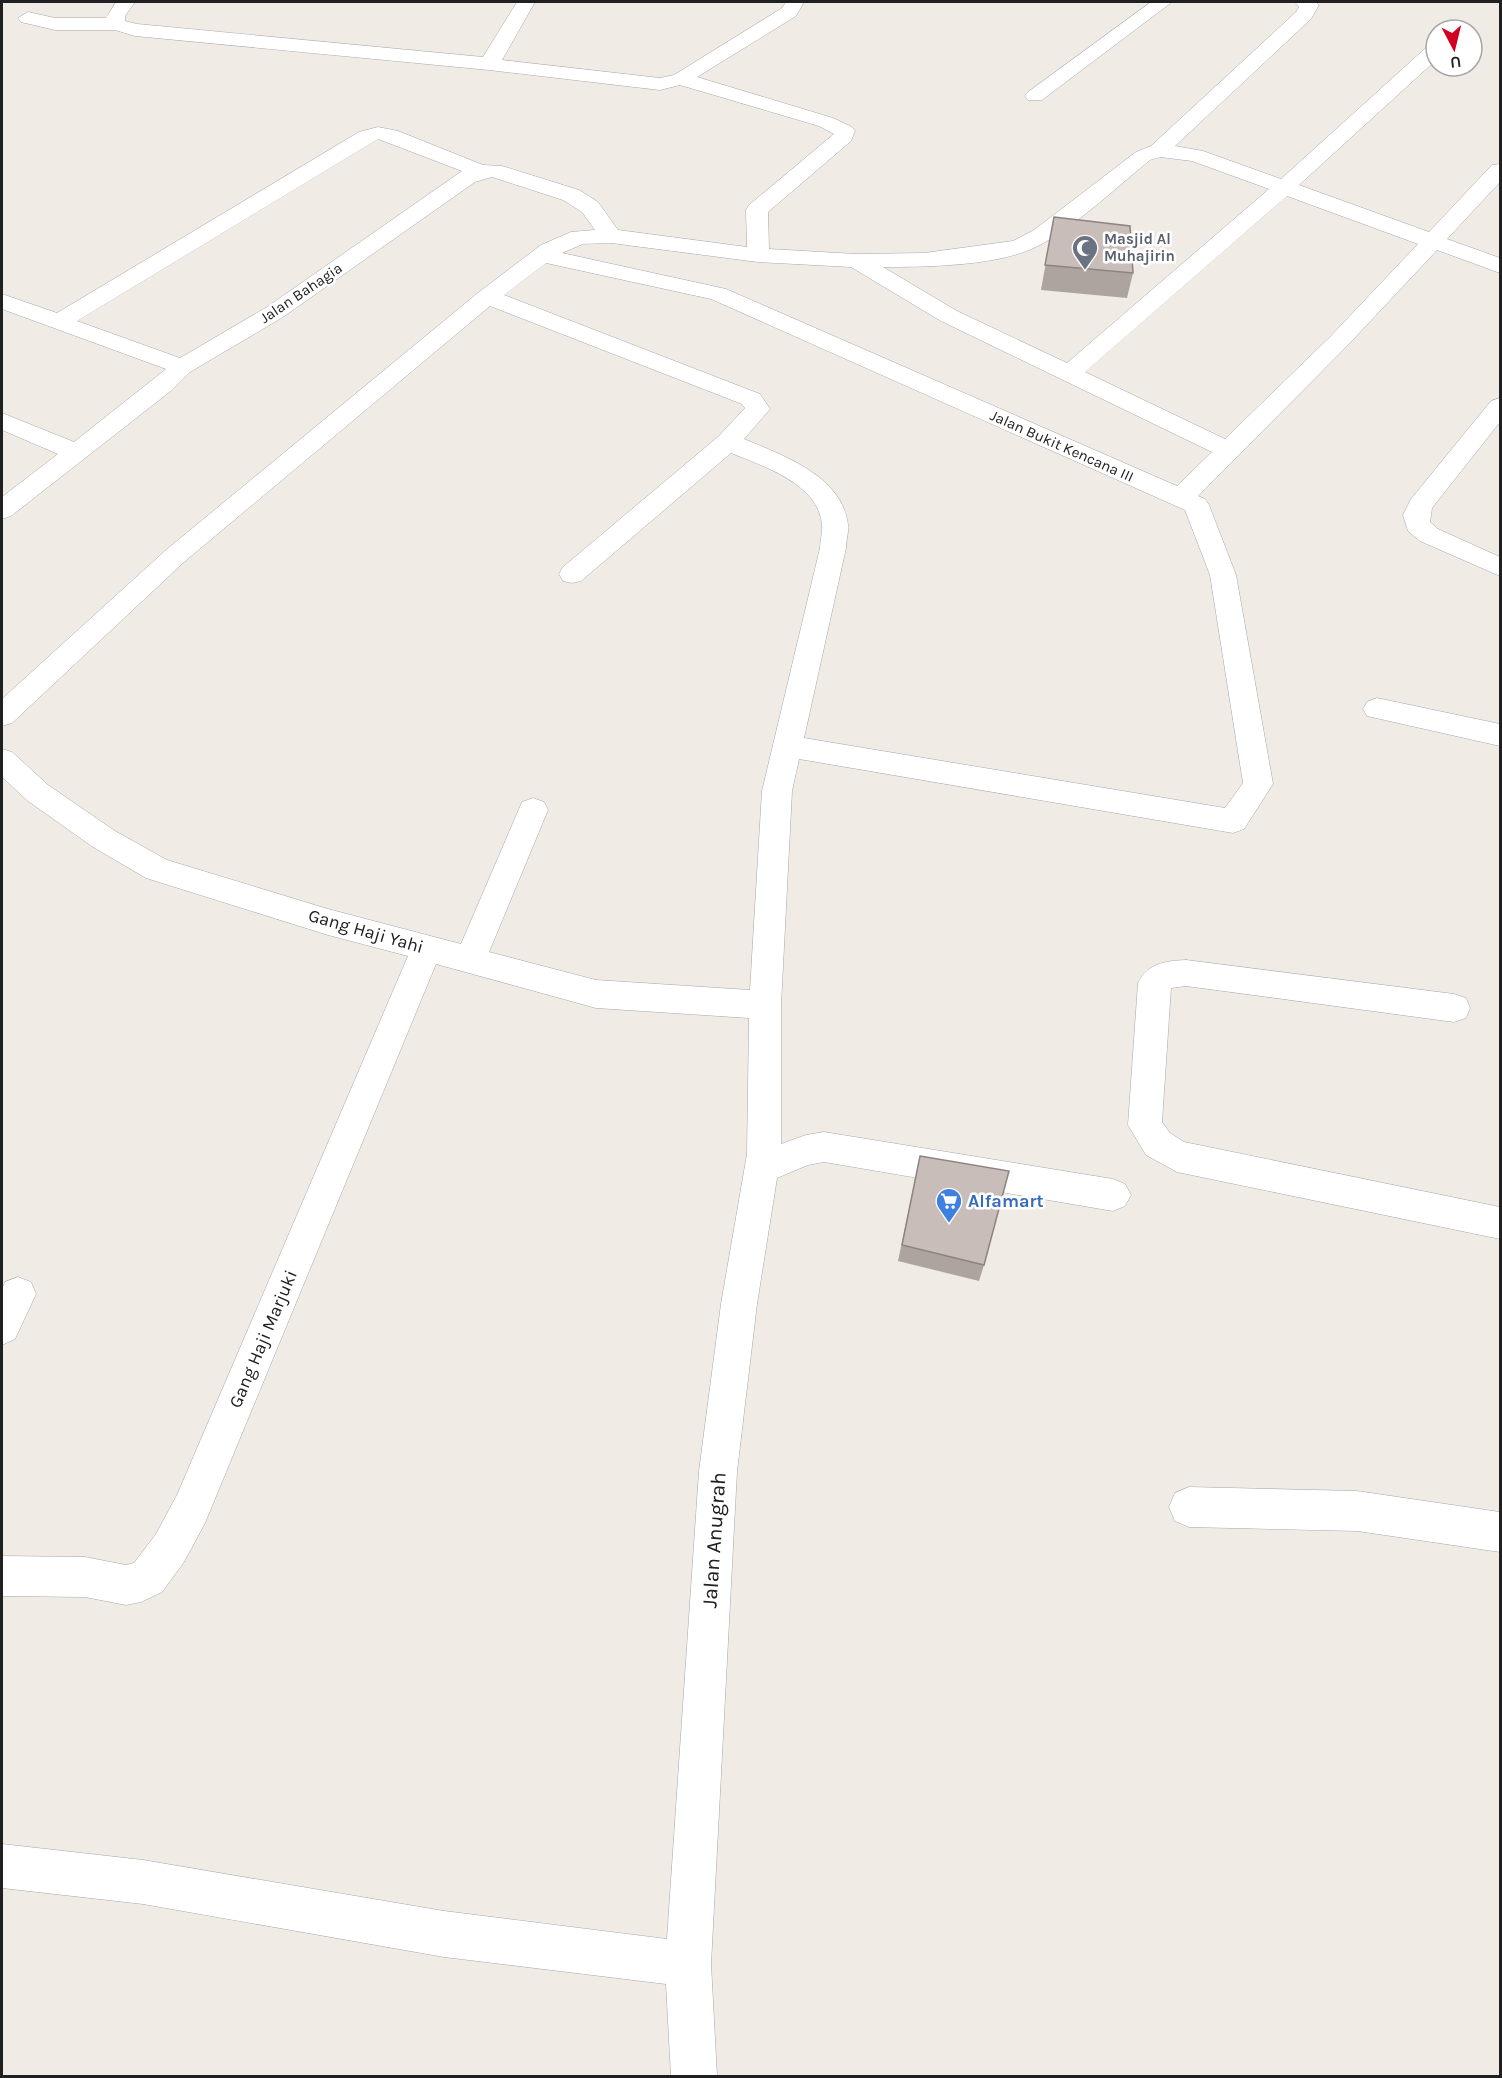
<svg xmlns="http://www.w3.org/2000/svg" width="1502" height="2078" viewBox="0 0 1502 2078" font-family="Karla,sans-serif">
<rect width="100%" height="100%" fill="#f1ebe6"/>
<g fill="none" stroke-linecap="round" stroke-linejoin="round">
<g stroke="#a7a7a7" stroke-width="1">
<g id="minor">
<path d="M116,2H135L125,16V21L137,24L483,57L517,2H535L502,60L660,78L674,75L782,8L786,2H804L796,16L697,77L833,118L852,127L855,131L851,141L768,212L769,249L856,254L924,253L1013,241L1034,230L1136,152L1151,146L1296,12L1299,7L1295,2H1316L1319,5L1311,19L1175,146L1203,151L1281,179L1429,45L1436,43V60L1299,185L1429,232L1492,165L1500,164V182L1447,239L1500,258V273L1437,250L1347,346L1198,496L1205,499L1209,505L1236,575L1273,784L1244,829L1233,833L799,759L792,791L781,1005V1144L806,1135L824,1132L1113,1179L1125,1184L1131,1195L1125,1206L1113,1211L824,1162L808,1165L777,1178L757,1304L737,1471L711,1964L717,2076H671L666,1984L444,1957L143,1904L2,1888V1844L143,1860L444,1911L667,1939L699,1471L721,1304L747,1154L749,1018L596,1008L436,964L205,1523L184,1562L162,1592L141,1602L126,1605L85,1597L2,1596V1556L85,1557L126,1565L134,1563L156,1534L177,1495L408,956L328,935L146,878L93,847L28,801L2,777V749L12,752L48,785L115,831L167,860L328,909L461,944L522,802L533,798L544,802L548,810L489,952L596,980L750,990L762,791L820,548C820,540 823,532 822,525C819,484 763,466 731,453L581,581L572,583L563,581L559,574L563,567L719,436L745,408L742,404L490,306L184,562L12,723L2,726V699L166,550L479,292L541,245L571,232L595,230L582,212L563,200L492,177L475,182L283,317L190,372L172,390L11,516L2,519V497L58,454L2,430V413L74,442L166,369L2,309V294L57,313L359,132L378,127L398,131L483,165L502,166L579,190L598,202L618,230L747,247L746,210L749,205L834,134L819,126L680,85L660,90L489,70L135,36L115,30H55L21,22L18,18L28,12L55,18H106ZM378,139L462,171L267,307L180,358L77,321ZM1160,157L1192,161L1269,189L1067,363L957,311L883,267C925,267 990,266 1029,250C1065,236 1118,186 1150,160ZM1287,196L1418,244L1331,336L1225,439L1085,372ZM611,243L758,262L851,267L941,321L1212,452L1177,486L726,289L562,253L583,244ZM546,263L711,299L1185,510L1210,575L1243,783L1225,808L804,738L846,548C846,540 849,532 848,525C843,476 782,455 744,439L770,409L760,394L504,295Z"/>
<path d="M1151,2H1172L1042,100H1028L1025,96L1028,92Z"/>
<path d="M1500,398V422L1432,508L1430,522L1438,529L1500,557V576L1420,541L1408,531L1403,515L1411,499L1491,401Z"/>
<path d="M1377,698L1500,724V746L1367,716L1363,709L1367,702Z"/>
<path d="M1186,960L1454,994L1466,998L1470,1008L1466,1018L1454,1022L1186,986L1171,988L1162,1122L1170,1133L1184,1142L1500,1207V1239L1177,1172L1146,1155L1128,1125L1138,983C1148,963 1165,961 1186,960Z"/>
<path d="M18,1277L31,1282L36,1294L15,1339L2,1345V1289L5,1282Z"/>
<path d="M1189,1487L1357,1491L1500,1512V1552L1357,1531L1189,1527L1175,1521L1169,1507L1175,1493Z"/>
</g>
</g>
<use href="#minor" fill="#fff" fill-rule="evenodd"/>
</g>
<g fill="#ada39f">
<path d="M1054,217L1133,273L1127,298L1041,290Z"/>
<path d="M920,1156L984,1265L979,1281L898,1261Z"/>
</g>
<g fill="#c9bdb9" stroke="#8d8482" stroke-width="1.5">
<path d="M1054,217L1130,226L1133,273L1045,265Z"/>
<path d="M920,1156L1009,1171L984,1265L902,1245Z"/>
</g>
<defs>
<g id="mosque-pin" transform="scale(1.35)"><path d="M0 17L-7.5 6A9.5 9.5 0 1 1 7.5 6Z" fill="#6b7280" stroke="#fff"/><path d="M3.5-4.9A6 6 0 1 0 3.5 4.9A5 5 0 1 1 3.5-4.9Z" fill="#fff"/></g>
<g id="supermarket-pin" transform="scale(1.35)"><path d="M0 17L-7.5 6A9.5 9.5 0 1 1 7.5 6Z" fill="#3f7fe0" stroke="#fff"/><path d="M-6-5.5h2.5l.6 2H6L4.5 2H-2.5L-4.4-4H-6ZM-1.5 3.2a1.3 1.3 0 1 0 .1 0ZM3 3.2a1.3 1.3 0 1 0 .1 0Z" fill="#fff"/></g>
</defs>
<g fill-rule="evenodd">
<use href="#mosque-pin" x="1085" y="248"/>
<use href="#supermarket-pin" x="949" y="1201"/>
</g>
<g text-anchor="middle" stroke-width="5" stroke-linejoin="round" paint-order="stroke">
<g font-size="15" font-weight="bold" fill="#5b616d" stroke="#fff" text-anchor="start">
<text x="1104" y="244">Masjid Al<tspan x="1104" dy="17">Muhajirin</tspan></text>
</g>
<g font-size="15" fill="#202020" stroke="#fff">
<text transform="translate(301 293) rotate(-34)" y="5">Jalan Bahagia</text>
<text transform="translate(1062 446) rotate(24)" y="5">Jalan Bukit Kencana III</text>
</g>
<g font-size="18" fill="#202020" stroke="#fff">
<text transform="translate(366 931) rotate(16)" y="6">Gang Haji Yahi</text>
<text transform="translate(263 1339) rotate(-67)" y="6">Gang Haji Marjuki</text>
</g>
<g font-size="18" font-weight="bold" fill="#366cbe" stroke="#fff" text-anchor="start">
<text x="968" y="1207">Alfamart</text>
</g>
<g font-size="21" fill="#202020" stroke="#fff">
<text transform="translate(714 1540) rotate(-86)" y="7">Jalan Anugrah</text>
</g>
</g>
<rect width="1502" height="2078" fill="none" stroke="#202020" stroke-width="6"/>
<g transform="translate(1454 48) rotate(173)"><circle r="28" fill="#ffffff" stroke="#a6a6a6" stroke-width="1.5"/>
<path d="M0-4.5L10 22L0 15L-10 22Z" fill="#d00023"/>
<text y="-9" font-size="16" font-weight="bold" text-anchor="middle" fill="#202020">U</text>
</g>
</svg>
